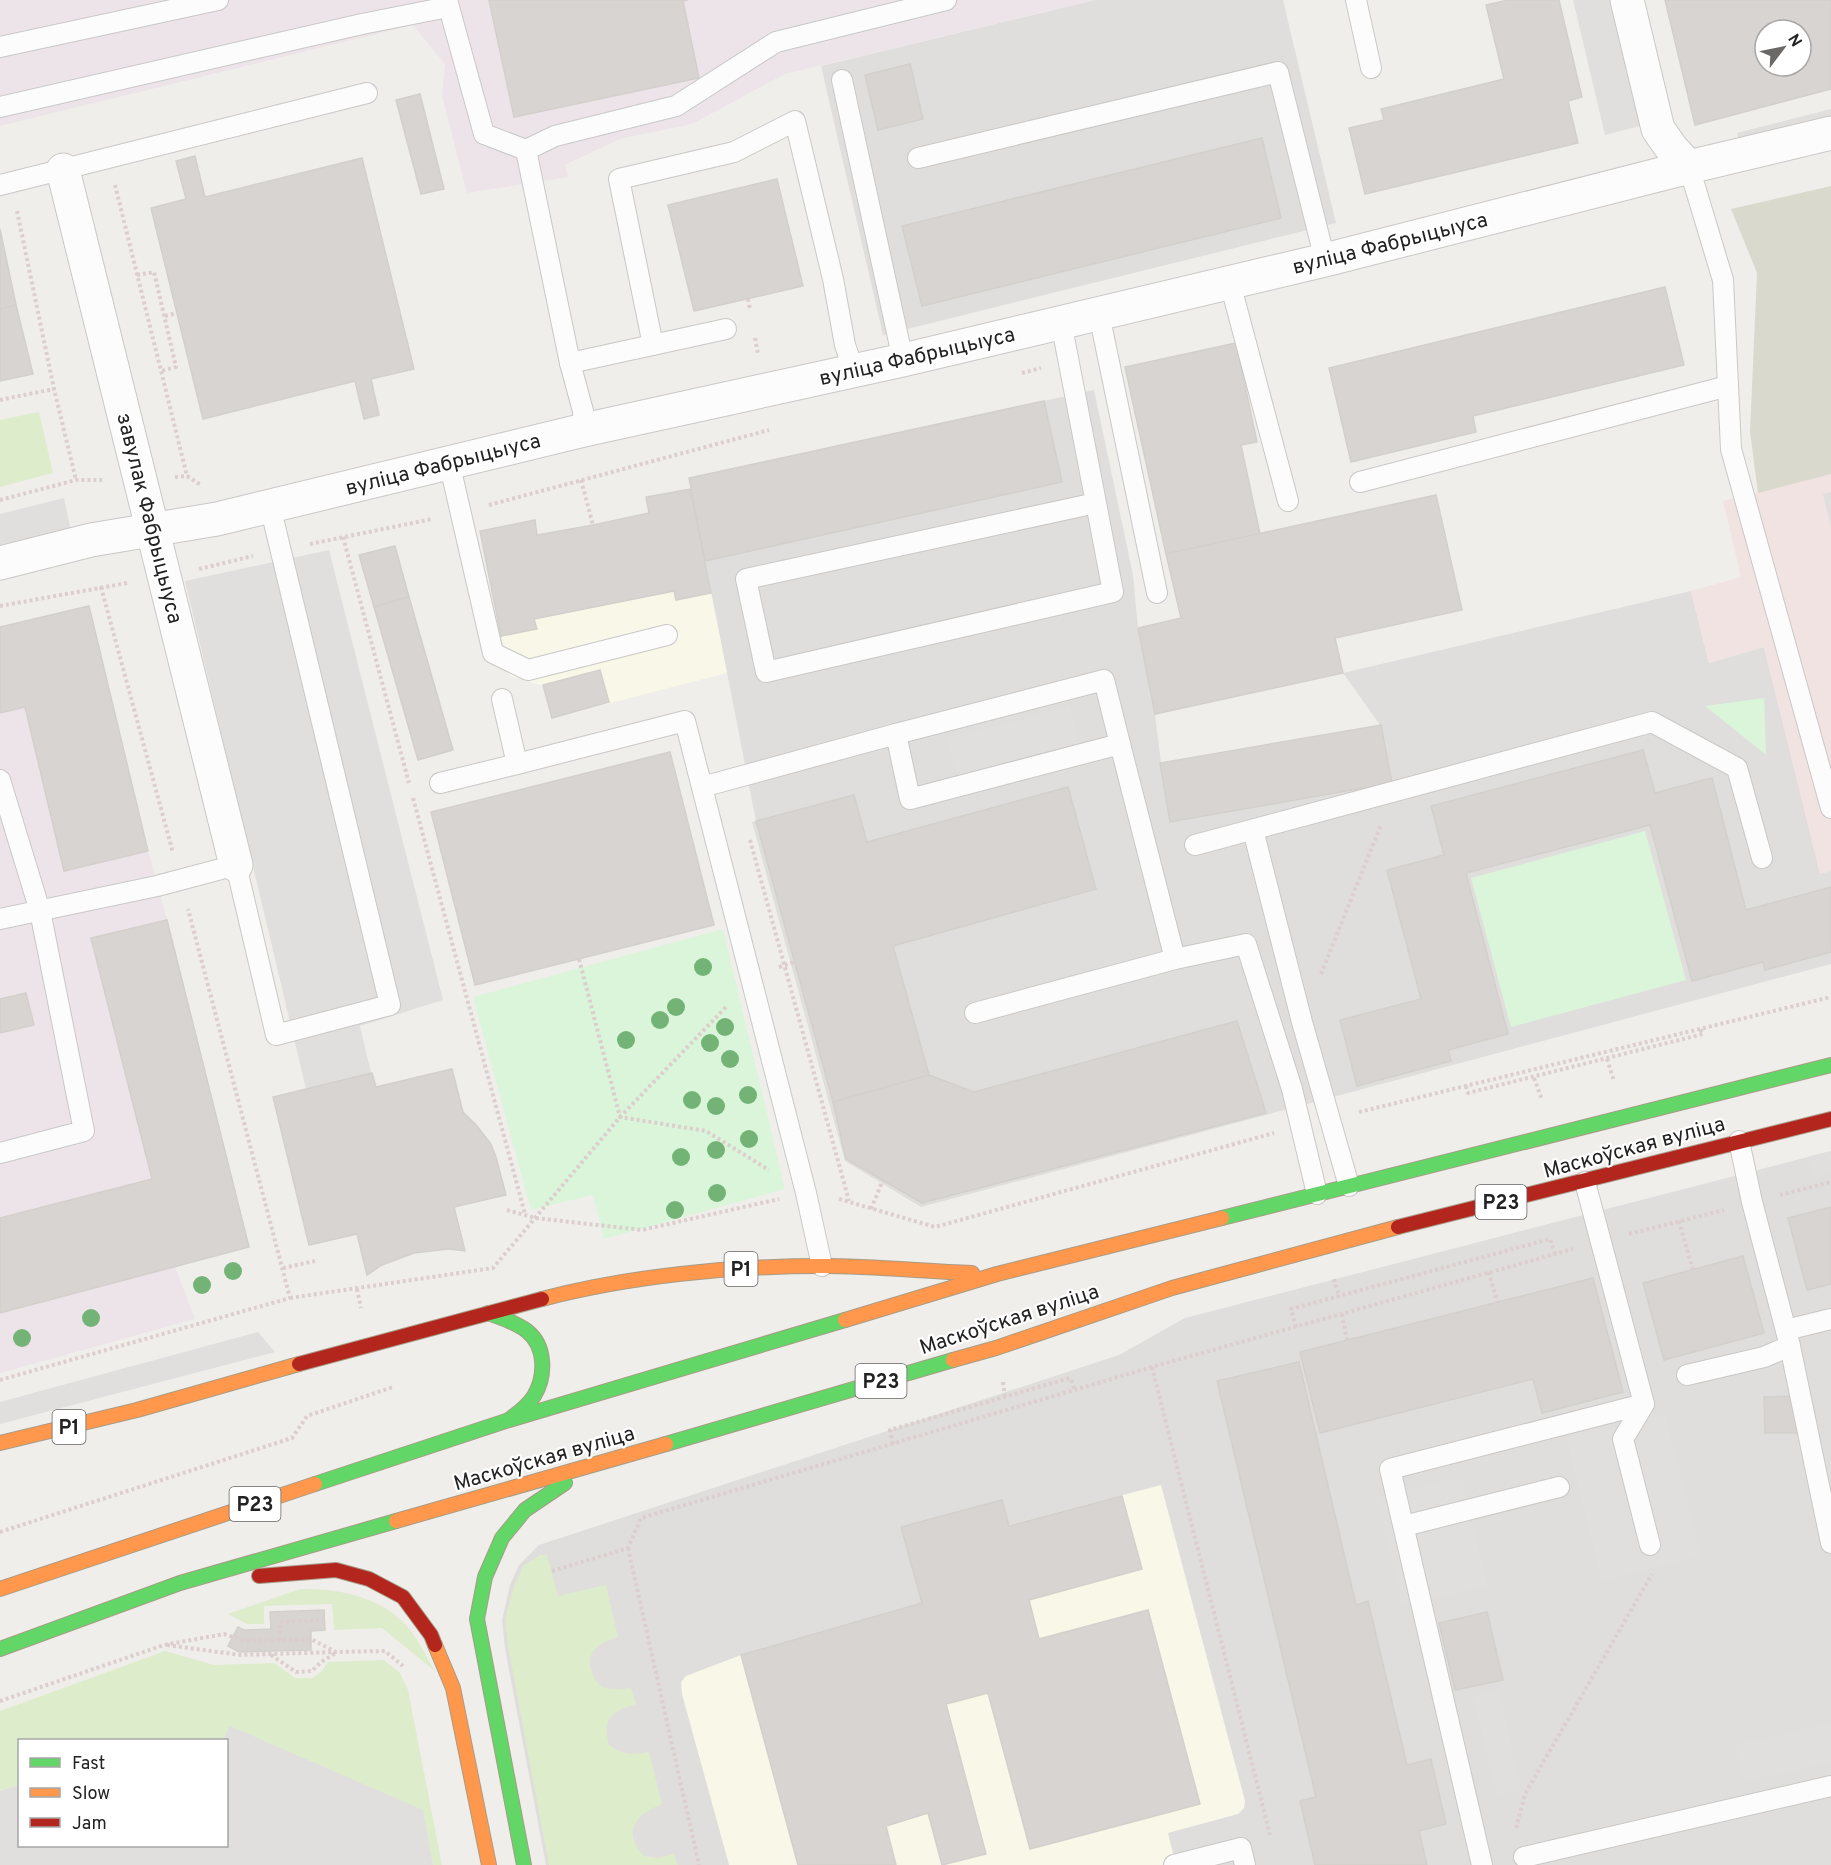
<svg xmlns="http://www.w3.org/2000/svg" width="1831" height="1865" viewBox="0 0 1831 1865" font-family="Overpass,sans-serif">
<rect width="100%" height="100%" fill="#f0eeeb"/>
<g fill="#dfdedc">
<path d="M1095,0H1283L1336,223L883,335L821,66Z"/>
<path d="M1094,390L1133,575L1138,628L1155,714L1161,763L1380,725L1343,673L1691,591L1709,663L1764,647L1820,873L1831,871V964L921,1207L845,1161L752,822L756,821L689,478Z"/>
<path d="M1831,1151V1865H546L505,1649L502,1620L510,1585L519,1565L539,1545L1119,1355L1185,1318Z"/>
</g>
<path fill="#f1e3e1" d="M1831,474V871L1820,874L1764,647L1709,663L1691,591L1741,577L1723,501Z"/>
<g fill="#ede4e9">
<path d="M0,0H1095L785,74L692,124L620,139L565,165L568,177L467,193L442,96L445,64L413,25L0,126Z"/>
<path d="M89,606L148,851L167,920L249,1247L175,1267L195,1319L0,1373V627Z"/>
</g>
<g fill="#f8f7e8">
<path d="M690,489L727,673L552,718L543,686L510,676L480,531L535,520L538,535L648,513L646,497Z"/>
<path d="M1161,1485L1245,1801L1244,1808L1238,1814L1168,1833L1176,1865H729L682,1694L681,1682L686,1676L741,1655L922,1603L901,1527L1002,1500L1009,1525Z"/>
</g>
<path fill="#d9d9cd" d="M1831,186V474L1758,493L1750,432L1757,273L1731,209Z"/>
<g fill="#ddeccb">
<path d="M39,412L53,473L0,487V420Z"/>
<path d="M540,1555H547L558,1596L606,1585L618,1637C600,1642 584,1652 592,1672C593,1677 598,1685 603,1687C612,1691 622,1689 631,1688L636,1704C611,1712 602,1719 609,1745C623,1755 632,1755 649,1752L662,1804C636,1815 621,1831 644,1856L658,1858L674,1854L678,1865H549L509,1651L505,1620L514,1586L523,1566Z"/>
<path d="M300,1589C339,1588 385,1597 411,1631C420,1643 427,1658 435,1671L382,1628L334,1630L332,1604L264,1606V1624H247L228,1614Z"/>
<path d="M165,1651L214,1665L274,1663L295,1678H313L322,1671L328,1662L384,1660L400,1673L408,1690L442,1865H433L430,1850L231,1726L223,1740H20L19,1785L0,1791V1711Z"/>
</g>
<g fill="#daf5da">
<path d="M1764,698L1766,755L1705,706Z"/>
<path d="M1645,831L1686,980L1511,1027L1471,878Z"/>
<path d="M723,929L785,1189L604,1239L593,1195L531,1210L473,997Z"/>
</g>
<g fill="#e0dfde">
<path d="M1573,0H1619L1648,124L1605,135Z"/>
<path d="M1831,109V133L1741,154L1737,133Z"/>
<path d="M1831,492V527L1823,494Z"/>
<path d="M64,498L71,531L0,548V514Z"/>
<path d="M329,550L443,1000L360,1026L371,1073L306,1089L185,581Z"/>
<path d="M1069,706L1080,746L958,778L947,739Z"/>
<path d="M1831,1151V1172L1814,1177L1808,1157Z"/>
<path d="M258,1332L275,1352L0,1424V1402Z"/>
<path d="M1665,1414L1701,1556L1602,1581L1566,1438Z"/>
<path d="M1461,1477L1488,1586L1403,1606L1376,1498Z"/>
<path d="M1499,1689L1521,1790L1496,1795L1473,1695Z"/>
<path d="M1831,1723V1762L1743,1782L1735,1745Z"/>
<path d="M230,1726L423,1810L433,1865H0V1791L19,1785L20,1846H226V1740H223Z"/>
</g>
<g fill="#d7d4d2" stroke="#d3d0cc" stroke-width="1.5" fill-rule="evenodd">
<path d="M489,0H688L683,1L699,78L514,117Z"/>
<path d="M1508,0H1559L1582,97L1568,101L1578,143L1365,194L1349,128L1384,120L1381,109L1504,79L1486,5Z"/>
<path d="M1665,0H1831V89L1695,125ZM1765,30H1801V66H1765Z"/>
<path d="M910,64L923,119L878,130L865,75Z"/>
<path d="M420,94L444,189L421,194L396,100Z"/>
<path d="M1262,138L1281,218L922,306L902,226Z"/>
<path d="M195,156L205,197L362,158L414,369L371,379L379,415L364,419L355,381L203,419L151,208L186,199L176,161Z"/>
<path d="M777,179L803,286L694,311L668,205Z"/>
<path d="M0,229L16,305L0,309Z"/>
<path d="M1665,287L1684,365L1473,416L1476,432L1351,462L1329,368Z"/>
<path d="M16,305L33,374L0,381V309Z"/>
<path d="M1236,343L1257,442L1241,445L1260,534L1166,554L1125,367Z"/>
<path d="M1044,401L1062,482L705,561L689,478Z"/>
<path d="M690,489L711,593L676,600L674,591L534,619L537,629L501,636L480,531L535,520L537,535L593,525L649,513L646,497Z"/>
<path d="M1436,495L1462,610L1335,638L1343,673L1155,714L1138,628L1181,618L1166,554Z"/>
<path d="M395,546L409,597L374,607L359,555Z"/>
<path d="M409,597L453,750L418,760L374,607Z"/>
<path d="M89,606L148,851L64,871L25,707L0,713V627Z"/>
<path d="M600,670L609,702L552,718L543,685Z"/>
<path d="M1381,725L1392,783L1170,822L1160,763Z"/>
<path d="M1643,750L1655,793L1712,778L1746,910L1831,887V952L1765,970L1763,962L1692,981L1650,825L1466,873L1508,1034L1448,1050L1451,1061L1357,1086L1340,1020L1421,999L1387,870L1444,855L1431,806Z"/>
<path d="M670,752L714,925L475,985L431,812Z"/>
<path d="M1068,787L1096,889L893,946L929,1075L833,1102L756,821L854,795L867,842Z"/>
<path d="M167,920L249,1247L0,1313V1218L152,1179L91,938Z"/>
<path d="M26,993L34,1025L0,1033V999Z"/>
<path d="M1237,1021L1266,1113L922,1203L846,1159L833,1102L929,1075L974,1092Z"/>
<path d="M452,1069L463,1112L477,1126L491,1144L496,1157L506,1195L454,1207L465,1251L448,1249L414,1253L382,1265L367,1275L357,1234L309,1245L273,1097L372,1073L376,1087Z"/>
<path d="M1831,1207V1284L1807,1290L1788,1218Z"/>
<path d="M1743,1256L1764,1333L1664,1360L1643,1283Z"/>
<path d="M1593,1278L1623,1392L1542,1413L1533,1379L1320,1433L1300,1352Z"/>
<path d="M1299,1362L1356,1605L1368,1601L1407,1765L1431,1759L1446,1824L1419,1831L1427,1865H1315L1300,1801L1316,1797L1217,1381Z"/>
<path d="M1796,1396L1798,1433H1765L1764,1397Z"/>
<path d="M1122,1496L1142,1569L1029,1600L1039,1639L1148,1610L1200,1804L1030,1849L988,1693L946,1704L986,1854L942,1865L928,1813L886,1826L896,1865H798L741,1655L922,1603L901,1527L1002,1500L1009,1526Z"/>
<path d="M324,1610L325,1630L311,1631V1650L239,1652L228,1646L238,1627L244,1630L271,1629L270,1612Z"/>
<path d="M1487,1612L1503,1680L1455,1690L1439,1623Z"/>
</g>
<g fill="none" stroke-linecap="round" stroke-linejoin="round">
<g stroke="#c9c8c7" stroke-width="22">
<g id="lane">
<path d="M447,0L484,134L526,150"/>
<path d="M1356,0L1371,68"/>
<path d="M0,47L218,0"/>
<path d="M842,80L903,360"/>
<path d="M0,107L362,24L448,7"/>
<path d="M918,158L1278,72L1325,260"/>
<path d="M1689,167L1723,280L1731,449L1831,808"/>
<path d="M0,185L367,93"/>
<path d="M1230,283L1288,501"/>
<path d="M1099,314L1157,593"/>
<path d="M1061,322L1096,503L746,579L766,672L1113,592L1096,503"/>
<path d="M653,345L619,179L734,152L795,121L833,279L845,345L854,371"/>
<path d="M570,363L726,329"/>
<path d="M584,430L583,411L570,363L526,150L555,136L676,106L776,42L946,0"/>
<path d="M449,462L493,653L528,670L667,635"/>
<path d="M1360,482L1728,386"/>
<path d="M502,699L517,764L685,721L806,1193L822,1266"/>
<path d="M896,734L1104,680L1120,744"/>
<path d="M0,780L40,911L84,1131L0,1153"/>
<path d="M440,783L517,764"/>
<path d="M702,787L896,734L910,799L1120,744L1175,959"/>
<path d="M1253,830L1302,1022L1349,1186"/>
<path d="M1195,845L1652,722L1737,768L1762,858"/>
<path d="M0,919L157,886L236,865L276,1035L390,1005L270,506"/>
<path d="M975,1013L1175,959L1246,944L1292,1089L1317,1194"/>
<path d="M1739,1141L1752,1202L1790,1346L1831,1543"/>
<path d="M1786,1330L1831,1319"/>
<path d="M1687,1375L1764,1357L1790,1346"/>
<path d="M1644,1404L1623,1439L1650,1545"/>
<path d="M1404,1526L1559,1487"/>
<path d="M1524,1857L1831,1786"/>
<path d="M1174,1865L1241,1848L1245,1865"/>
<path d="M1482,1865L1390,1469L1644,1404L1585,1182"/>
</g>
</g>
<g stroke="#c9c8c7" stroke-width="35">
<g id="street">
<path d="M1627,0L1658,129L1672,149L1689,167"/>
<path d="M63,170L236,865"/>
<path d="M0,563L91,540L217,519L584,430L903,360L1325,260L1689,167L1831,133"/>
</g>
</g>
<g stroke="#a79c86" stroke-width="16">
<g id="fast">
<path d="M1222,1218L1831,1065"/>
<path d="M488,1313C501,1318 516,1322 527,1331C546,1346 546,1376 534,1396C528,1406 519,1412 510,1419"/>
<path d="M666,1444L953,1360"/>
<path d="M315,1484L509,1420L845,1320"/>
<path d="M0,1649L180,1583L396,1521"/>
<path d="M524,1865L477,1619L485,1577L502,1538L525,1510L565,1483"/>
</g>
</g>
<g stroke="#a79c86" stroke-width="16">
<g id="slow">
<path d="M542,1299C629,1276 732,1266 822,1266C872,1266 922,1271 972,1273"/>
<path d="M845,1320L997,1274L1222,1218"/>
<path d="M953,1360L996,1348L1172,1288L1398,1227"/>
<path d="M0,1443L137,1410L299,1364"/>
<path d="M396,1521L666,1444"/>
<path d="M0,1589L315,1484"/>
<path d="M435,1645L453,1688L489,1865"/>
</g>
</g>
<g stroke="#a79c86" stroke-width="16">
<g id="jam">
<path d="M1398,1227L1831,1119"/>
<path d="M299,1364L542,1299"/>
<path d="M259,1576L336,1570L369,1579L403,1597L431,1635L435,1645"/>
</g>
</g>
<g stroke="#dccecd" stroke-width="4" stroke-dasharray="3 3" stroke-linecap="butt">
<path d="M115,185L187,476"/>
<path d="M17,211L54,389L76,480"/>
<path d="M137,275L154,272L176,367L161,371"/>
<path d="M748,299L750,310"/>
<path d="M165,316L177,313"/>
<path d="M755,338L758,354"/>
<path d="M1022,373L1041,368"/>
<path d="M0,400L54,389"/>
<path d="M175,477L187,476L201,485"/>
<path d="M581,480L593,525"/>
<path d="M0,500L76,480H102"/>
<path d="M489,505L769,430"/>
<path d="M343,537L409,783"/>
<path d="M310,544L432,519"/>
<path d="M199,569L253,556"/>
<path d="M101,587L173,853"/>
<path d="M0,606L127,583"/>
<path d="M413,798L525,1214"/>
<path d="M750,840L849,1201"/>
<path d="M579,959L620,1117L706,1131L769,1170"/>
<path d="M779,967L795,962"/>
<path d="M1321,974L1381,825"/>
<path d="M1607,1059L1614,1081"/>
<path d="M1534,1078L1542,1100"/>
<path d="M1466,1086L1468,1093L1703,1034L1700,1029"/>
<path d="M1359,1112L1831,997"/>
<path d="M1780,1195L1831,1182"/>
<path d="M839,1199L935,1227L1274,1133"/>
<path d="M871,1209L883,1180"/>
<path d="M507,1210L535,1218L642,1230L779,1199"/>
<path d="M1679,1221L1693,1270"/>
<path d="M1629,1234L1724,1210"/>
<path d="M283,1268L315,1261"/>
<path d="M1489,1272L1497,1302"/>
<path d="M1334,1279L1339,1296"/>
<path d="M357,1289L361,1308"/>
<path d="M290,1298L493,1268L620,1117L728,1005"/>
<path d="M1342,1314L1347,1340"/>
<path d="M1296,1327L1291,1309L1550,1239L1555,1254"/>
<path d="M1152,1367L1270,1835"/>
<path d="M0,1380L290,1298L188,909"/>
<path d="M1003,1382L1005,1396"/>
<path d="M893,1444L890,1430L1070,1378L1075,1390"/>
<path d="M0,1532L292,1438L307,1416L393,1387"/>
<path d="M628,1548L699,1865"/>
<path d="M552,1571L628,1548L641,1518L1152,1367L1573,1249"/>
<path d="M325,1620L280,1622V1640L311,1639L336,1652L385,1651L403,1666"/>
<path d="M167,1645L240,1655L336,1652"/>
<path d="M271,1655L296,1672L312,1671L321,1662L336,1653"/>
<path d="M0,1701L164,1645L224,1634L245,1641L280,1640"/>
<path d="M1516,1828L1525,1794L1652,1574"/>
</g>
<use href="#lane" stroke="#fdfcfc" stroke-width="20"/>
<use href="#street" stroke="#fdfcfc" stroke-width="33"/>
<use href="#fast" stroke="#63d668" stroke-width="14"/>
<use href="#slow" stroke="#ff974d" stroke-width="14"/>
<use href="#jam" stroke="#b3261e" stroke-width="14"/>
</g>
<g fill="#73b476">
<circle cx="703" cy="967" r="9"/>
<circle cx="676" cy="1007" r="9"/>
<circle cx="660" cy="1020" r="9"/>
<circle cx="725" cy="1027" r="9"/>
<circle cx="626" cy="1040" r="9"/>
<circle cx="710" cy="1043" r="9"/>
<circle cx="730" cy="1059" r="9"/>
<circle cx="748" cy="1095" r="9"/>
<circle cx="692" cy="1100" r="9"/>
<circle cx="716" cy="1106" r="9"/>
<circle cx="749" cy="1139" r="9"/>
<circle cx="716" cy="1150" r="9"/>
<circle cx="681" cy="1157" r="9"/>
<circle cx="717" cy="1193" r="9"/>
<circle cx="675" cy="1210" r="9"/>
<circle cx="233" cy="1271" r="9"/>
<circle cx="202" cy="1285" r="9"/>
<circle cx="91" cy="1318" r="9"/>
<circle cx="22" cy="1338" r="9"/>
</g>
<g text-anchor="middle" stroke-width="4.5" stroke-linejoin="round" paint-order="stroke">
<g fill="#fff" stroke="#646464" stroke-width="1.5">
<rect x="1475.5" y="1185" width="51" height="34" rx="4.5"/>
<rect x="724.5" y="1252" width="33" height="34" rx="4.5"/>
<rect x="855.5" y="1364" width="51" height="34" rx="4.5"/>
<rect x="52.5" y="1410" width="33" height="34" rx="4.5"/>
<rect x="229.5" y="1487" width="51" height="34" rx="4.5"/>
</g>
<g font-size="20" font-weight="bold" fill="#222">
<text x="1501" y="1209">Р23</text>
<text x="741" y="1276">Р1</text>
<text x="881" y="1388">Р23</text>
<text x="69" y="1434">Р1</text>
<text x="255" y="1511">Р23</text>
</g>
<g font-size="21" fill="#222" stroke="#fff">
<text transform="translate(1390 243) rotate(-14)" y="7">вуліца Фабрыцыуса</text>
<text transform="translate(917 356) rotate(-13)" y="7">вуліца Фабрыцыуса</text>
<text transform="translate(443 464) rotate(-14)" y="7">вуліца Фабрыцыуса</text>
<text transform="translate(150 518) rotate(76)" y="7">завулак Фабрыцыуса</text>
<text transform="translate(1634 1147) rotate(-15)" y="7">Маскоўская вуліца</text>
<text transform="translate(1009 1319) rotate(-18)" y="7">Маскоўская вуліца</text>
<text transform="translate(544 1458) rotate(-16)" y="7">Маскоўская вуліца</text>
</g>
</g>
<rect x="18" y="1739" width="210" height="108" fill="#ffffff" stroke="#a7a7a7" stroke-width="1.5"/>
<rect x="30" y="1758" width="30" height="9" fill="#63d668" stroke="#a7a7a7" stroke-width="1.5"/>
<text x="72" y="1769" font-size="18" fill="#222222">Fast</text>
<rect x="30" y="1788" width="30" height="9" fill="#ff974d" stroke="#a7a7a7" stroke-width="1.5"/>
<text x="72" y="1799" font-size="18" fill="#222222">Slow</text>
<rect x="30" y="1818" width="30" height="9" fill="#b3261e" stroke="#a7a7a7" stroke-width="1.5"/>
<text x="72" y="1829" font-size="18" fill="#222222">Jam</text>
<g transform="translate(1783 48) rotate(58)"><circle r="28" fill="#ffffff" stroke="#a7a7a7" stroke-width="1.5"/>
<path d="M0-4.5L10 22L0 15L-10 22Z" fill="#6a6968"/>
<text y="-9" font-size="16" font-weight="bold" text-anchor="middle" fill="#222222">N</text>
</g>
</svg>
